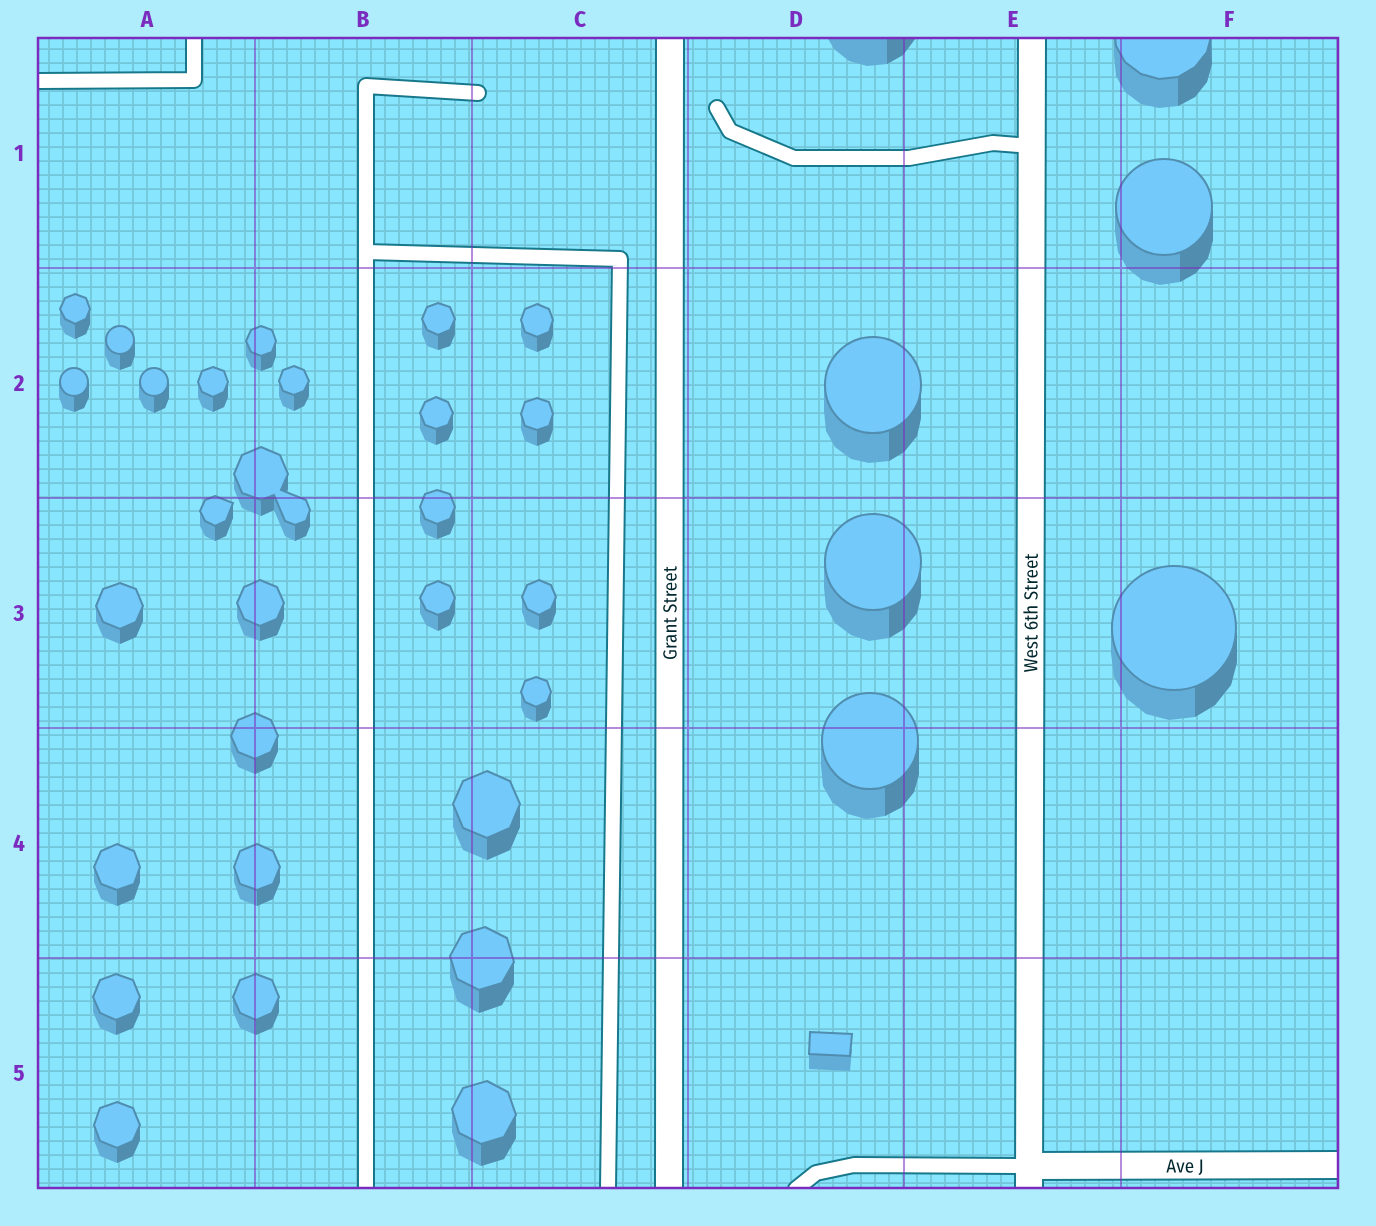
<svg xmlns="http://www.w3.org/2000/svg" width="1376" height="1226" viewBox="0 0 1376 1226" font-family="'Fira Sans Condensed',sans-serif">
<defs>
<pattern id="industrial-grid" width="8" height="8" patternUnits="userSpaceOnUse" patternTransform="scale(1.75)"><rect width="8" height="8" fill="#87e6fd"/><path d="M0 4h8M4 0v8" fill="none" stroke="#73c5d9"/></pattern>
</defs>
<rect width="100%" height="100%" fill="#afedfc"/>
<rect fill="url(#industrial-grid)" x="37" y="37" width="1302" height="1152"/>
<g fill="none" stroke-linecap="round" stroke-linejoin="round">
<g stroke="#18788b" stroke-width="18">
<g id="service">
<path d="M37,81L194,80V37"/>
<path d="M717,108L730,131L794,158H909L993,143L1032,146"/>
<path d="M366,252L620,259L608,1189"/>
<path d="M366,1189V86L478,93"/>
<path d="M796,1189L816,1173L854,1165L1029,1166"/>
</g>
</g>
<g stroke="#18788b" stroke-width="30">
<g id="minor">
<path id="s1" d="M1029,1166L1339,1165"/>
<path id="s2" d="M669,1189L670,37"/>
<path id="s3" d="M1029,1189L1032,37"/>
</g>
</g>
<use href="#service" stroke="#fff" stroke-width="14"/>
<use href="#minor" stroke="#fff" stroke-width="26"/>
</g>
<g fill="#62add7">
<path d="M827,37H916L915,39L903,55L887,64L867,66L849,61L834,49Z"/>
<path d="M1114,37H1212V64L1207,82L1195,97L1178,106L1159,108L1141,104L1125,92L1116,76L1114,56Z"/>
<path d="M1115,203L1213,240L1208,258L1196,273L1180,282L1160,285L1142,280L1127,268L1118,252L1115,232Z"/>
<path d="M60,309L90,324L86,334L75,339L65,334L60,324Z"/>
<path d="M422,319L455,334L450,346L438,350L427,346L422,334Z"/>
<path d="M521,320L553,335L549,347L537,352L525,347L521,335Z"/>
<path d="M105,340L135,355L131,366L120,370L110,366L105,355Z"/>
<path d="M246,341L276,356L272,367L261,371L251,367L246,356Z"/>
<path d="M279,381L309,396L304,406L294,411L283,406L279,396Z"/>
<path d="M59,382L89,397L84,408L74,412L63,408L59,397Z"/>
<path d="M139,382L169,398L165,408L154,413L144,408L139,398Z"/>
<path d="M198,382L228,397L224,407L213,412L202,407L198,397Z"/>
<path d="M824,382L921,418L917,436L904,452L889,461L869,463L851,459L835,447L826,431L824,411Z"/>
<path d="M420,413L453,429L448,440L436,445L425,440L420,429Z"/>
<path d="M521,414L553,429L549,441L537,446L525,441L521,429Z"/>
<path d="M234,474L288,489L286,492L310,526L306,536L295,541L285,536L274,510L261,516L242,508L234,489Z"/>
<path d="M420,507L455,522L450,534L437,539L425,534L420,522Z"/>
<path d="M200,511L233,518L226,536L215,541L205,536L200,526Z"/>
<path d="M824,559L921,596L917,613L904,629L889,638L869,641L851,635L835,623L826,607L824,588Z"/>
<path d="M522,597L556,612L551,625L539,630L527,625L522,612Z"/>
<path d="M420,598L455,613L450,625L438,631L426,625L420,613Z"/>
<path d="M237,603L284,618L277,635L260,641L244,635L237,618Z"/>
<path d="M96,606L143,621L136,637L120,644L103,637L96,621Z"/>
<path d="M1111,623L1237,662L1231,685L1215,705L1195,717L1169,720L1146,714L1126,698L1114,677L1111,653Z"/>
<path d="M521,692L551,707L547,717L536,722L525,717L521,707Z"/>
<path d="M231,736L278,751L271,767L255,774L238,767L231,751Z"/>
<path d="M821,737L919,774L914,792L902,807L885,816L866,819L848,814L832,802L823,786L821,766Z"/>
<path d="M453,804L520,827L510,850L487,860L463,850L453,827Z"/>
<path d="M94,867L140,882L134,899L117,906L101,899L94,882Z"/>
<path d="M234,867L280,882L273,899L257,906L240,899L234,882Z"/>
<path d="M450,956L514,984L502,1005L479,1013L457,1001L450,978Z"/>
<path d="M93,997L140,1012L133,1028L116,1035L100,1028L93,1012Z"/>
<path d="M233,997L279,1012L272,1028L256,1035L240,1028L233,1012Z"/>
<path d="M852,1049L850,1071L809,1069V1054Z"/>
<path d="M452,1109L516,1138L504,1159L481,1166L459,1155L452,1132Z"/>
<path d="M94,1125L140,1140L133,1156L117,1163L100,1156L94,1140Z"/>
</g>
<g fill="#508daf">
<path d="M887,37H916L915,39L903,55L887,64Z"/>
<path d="M1211,37L1212,64L1207,82L1195,97L1178,106V77Z"/>
<path d="M1213,210V240L1208,258L1196,273L1180,282V253Z"/>
<path d="M90,309V324L86,334L75,339V324Z"/>
<path d="M455,319V334L450,346L438,350V335Z"/>
<path d="M553,320V335L549,347L537,352V337Z"/>
<path d="M135,340V355L131,366L120,370V355Z"/>
<path d="M276,341V356L272,367L261,371V356Z"/>
<path d="M309,381V396L304,406L294,411V395Z"/>
<path d="M89,382V397L84,408L74,412V397Z"/>
<path d="M169,382V398L165,408L154,413V397Z"/>
<path d="M228,382V397L224,407L213,412V397Z"/>
<path d="M921,389V418L917,436L904,452L889,461V432Z"/>
<path d="M453,413V429L448,440L436,445V429Z"/>
<path d="M553,414V429L549,441L537,446V430Z"/>
<path d="M288,474V489L281,505V490Z"/>
<path d="M274,495V510L261,516V500Z"/>
<path d="M233,503V518L226,536L215,541V526Z"/>
<path d="M455,507V522L450,534L437,539V524Z"/>
<path d="M310,510V526L306,536L295,541V525Z"/>
<path d="M921,566V596L917,613L904,629L889,638V608Z"/>
<path d="M556,597V612L551,625L539,630V615Z"/>
<path d="M455,598V613L450,625L438,631V615Z"/>
<path d="M284,603V618L277,635L260,641V626Z"/>
<path d="M143,606V621L136,637L120,644V629Z"/>
<path d="M1237,632V662L1231,685L1215,705L1195,717V687Z"/>
<path d="M551,692V707L547,717L536,722V707Z"/>
<path d="M278,736V751L271,767L255,774V759Z"/>
<path d="M919,744V774L914,792L902,807L885,816V787Z"/>
<path d="M520,804V827L510,850L487,860V838Z"/>
<path d="M140,867V882L134,899L117,906V890Z"/>
<path d="M280,867V882L273,899L257,906V890Z"/>
<path d="M514,962V984L502,1005L479,1013V990Z"/>
<path d="M140,997V1012L133,1028L116,1035V1020Z"/>
<path d="M279,997V1012L272,1028L256,1035V1020Z"/>
<path d="M516,1115V1138L504,1159L481,1166V1144Z"/>
<path d="M140,1125V1140L133,1156L117,1163V1148Z"/>
</g>
<g fill="#72c9fa" stroke="#508daf" stroke-width="2">
<path d="M1115,37H1211L1207,52L1195,67L1178,77L1159,79L1141,74L1125,62L1116,46Z"/>
<circle cx="1164" cy="207" r="48"/>
<path d="M75,294L86,298L90,309L86,319L75,324L65,319L60,309L65,298Z"/>
<path d="M438,303L450,307L455,319L450,330L438,335L427,330L422,319L427,307Z"/>
<path d="M537,304L549,309L553,320L549,332L537,337L525,332L521,320L525,309Z"/>
<circle cx="120" cy="340" r="14"/>
<path d="M261,326L272,330L276,341L272,352L261,356L251,352L246,341L251,330Z"/>
<circle cx="873" cy="385" r="48"/>
<path d="M294,366L304,370L309,381L304,391L294,395L283,391L279,381L283,370Z"/>
<path d="M213,367L224,371L228,382L224,392L213,397L202,392L198,382L202,371Z"/>
<circle cx="154" cy="382" r="14"/>
<circle cx="74" cy="382" r="14"/>
<path d="M436,397L448,402L453,413L448,425L436,429L425,425L420,413L425,402Z"/>
<path d="M537,398L549,402L553,414L549,426L537,430L525,426L521,414L525,402Z"/>
<path d="M261,447L280,455L288,474L281,490L306,500L310,510L306,521L295,525L285,521L274,495L261,500L242,493L234,474L242,455Z"/>
<path d="M437,490L450,494L455,507L450,519L437,524L425,519L420,507L425,494Z"/>
<path d="M215,496L233,503L226,521L215,526L205,521L200,511L205,500Z"/>
<circle cx="873" cy="562" r="48"/>
<circle cx="1174" cy="628" r="62"/>
<path d="M260,580L277,587L284,603L277,619L260,626L244,619L237,603L244,587Z"/>
<path d="M539,580L551,585L556,597L551,609L539,615L527,609L522,597L527,585Z"/>
<path d="M438,581L450,586L455,598L450,610L438,615L426,610L420,598L426,586Z"/>
<path d="M120,583L136,589L143,606L136,622L120,629L103,622L96,606L103,589Z"/>
<path d="M536,677L547,681L551,692L547,702L536,707L525,702L521,692L525,681Z"/>
<circle cx="870" cy="741" r="48"/>
<path d="M255,713L271,720L278,736L271,752L255,759L238,752L231,736L238,720Z"/>
<path d="M487,771L510,781L520,804L510,828L487,838L463,828L453,804L463,781Z"/>
<path d="M117,844L134,851L140,867L134,884L117,890L101,884L94,867L101,851Z"/>
<path d="M257,844L273,851L280,867L273,884L257,890L240,884L234,867L240,851Z"/>
<path d="M485,927L507,938L514,962L502,983L479,990L457,979L450,956L462,934Z"/>
<path d="M116,974L133,980L140,997L133,1013L116,1020L100,1013L93,997L100,980Z"/>
<path d="M256,974L272,980L279,997L272,1013L256,1020L240,1013L233,997L240,980Z"/>
<path d="M810,1032L852,1034L850,1056L809,1054Z"/>
<path d="M487,1081L508,1092L516,1115L504,1137L481,1144L459,1133L452,1109L463,1088Z"/>
<path d="M117,1102L133,1108L140,1125L133,1141L117,1148L100,1141L94,1125L100,1108Z"/>
</g>
<path fill="none" stroke="#7b2cbf" stroke-width="2" stroke-opacity="0.55" d="M255,37V1189M472,37V1189M688,37V1189M904,37V1189M1121,37V1189M37,268H1339M37,498H1339M37,728H1339M37,958H1339"/>
<g text-anchor="middle" stroke-width="5" stroke-linejoin="round" paint-order="stroke">
<g font-size="19" fill="#00262e" stroke="#afedfc">
<text dy="7" stroke="none"><textPath href="#s2" startOffset="576">Grant Street</textPath></text>
<text dy="7" stroke="none"><textPath href="#s3" startOffset="576">West 6th Street</textPath></text>
<text dy="7" stroke="none"><textPath href="#s1" startOffset="156">Ave J</textPath></text>
</g>
</g>
<rect width="1376" height="1226" fill="none" stroke="#afedfc" stroke-width="77"/>
<rect x="38" y="38" width="1300" height="1150" fill="none" stroke="#7b2cbf" stroke-width="2.5"/>
<g font-size="23" text-anchor="middle" font-weight="bold" fill="#7b2cbf">
<text x="147" y="27">A</text>
<text x="363" y="27">B</text>
<text x="580" y="27">C</text>
<text x="796" y="27">D</text>
<text x="1013" y="27">E</text>
<text x="1229" y="27">F</text>
<text x="19" y="161">1</text>
<text x="19" y="391">2</text>
<text x="19" y="621">3</text>
<text x="19" y="851">4</text>
<text x="19" y="1081">5</text>
</g>
</svg>
